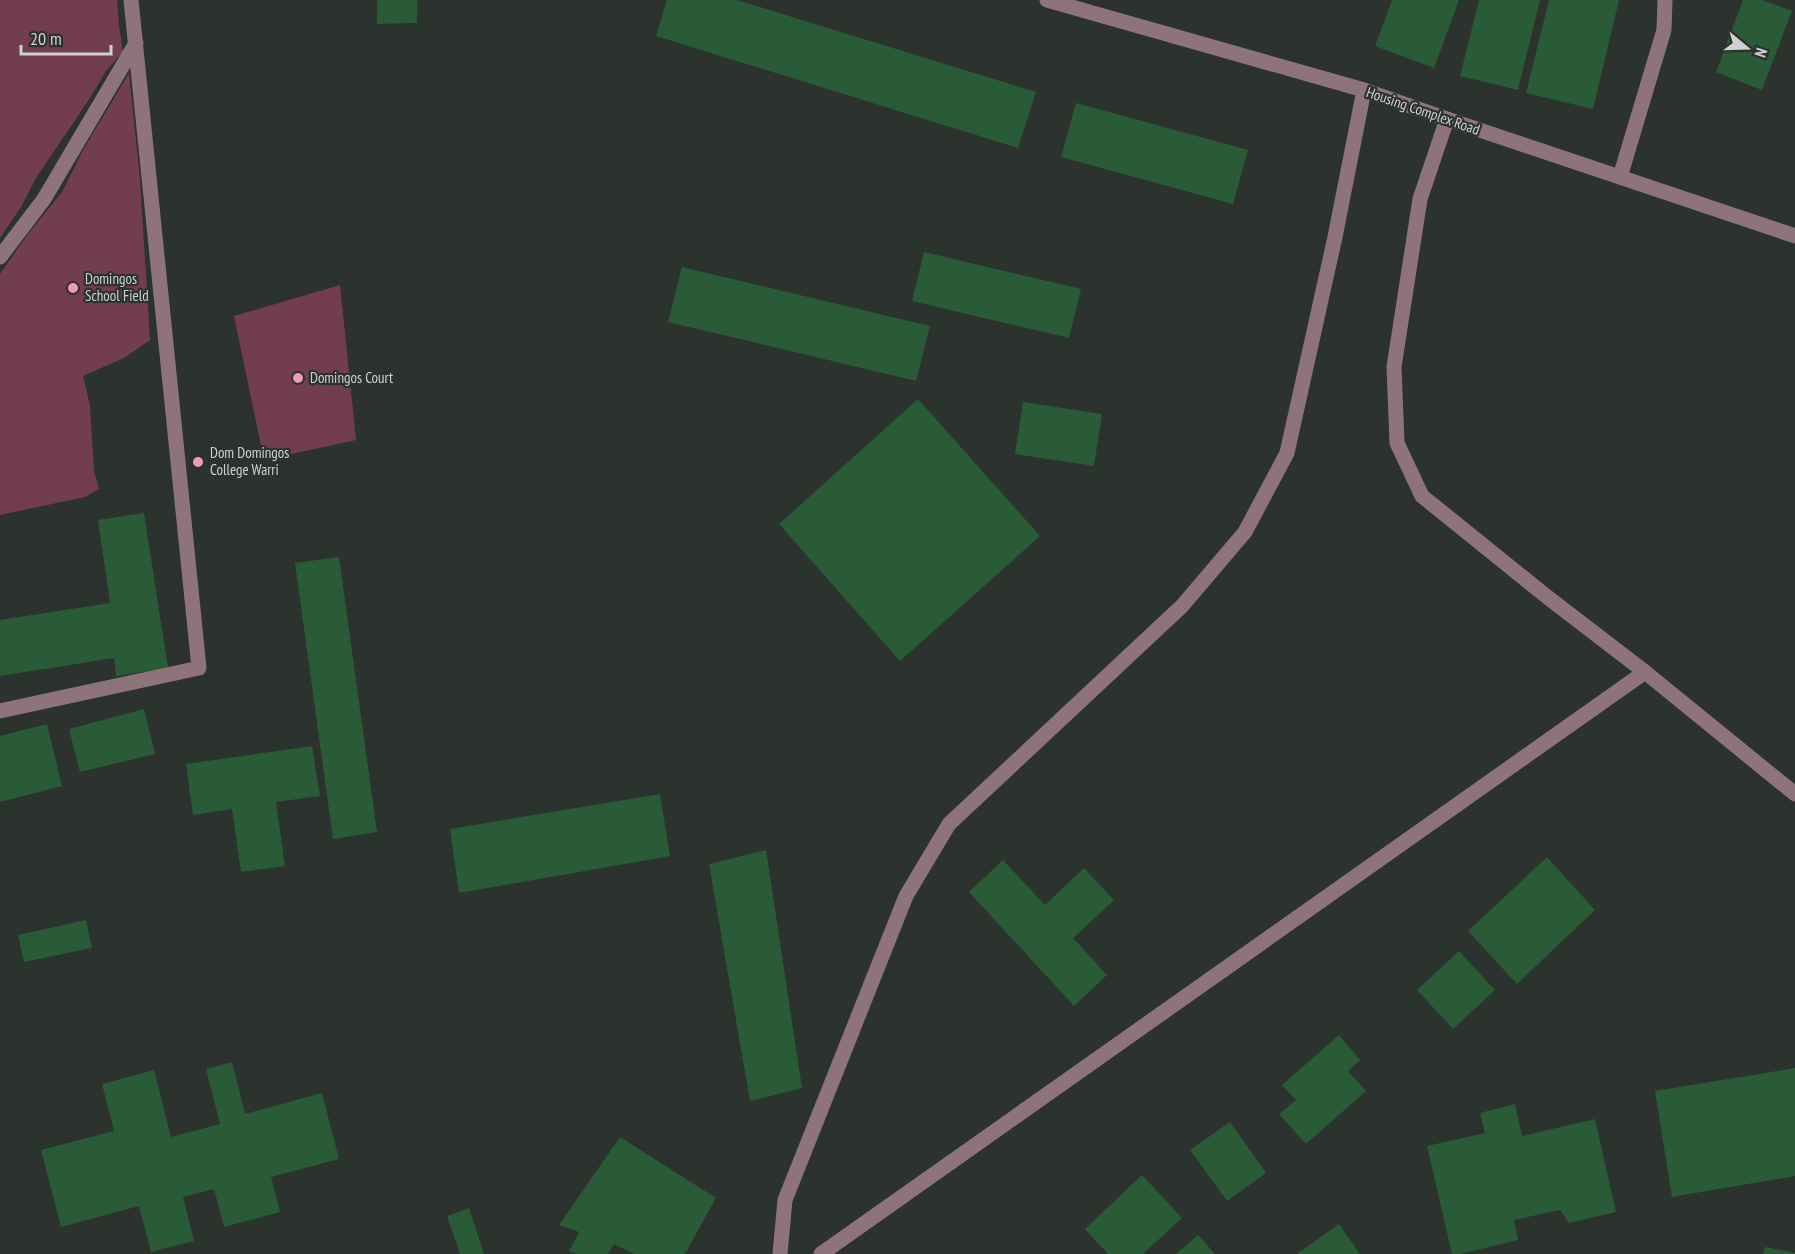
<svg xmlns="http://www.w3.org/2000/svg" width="1795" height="1254" viewBox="0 0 1795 1254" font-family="'PT Sans Narrow',sans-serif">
<rect width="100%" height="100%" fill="#2c322d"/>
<g fill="#723e4f">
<path d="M0,0H117L119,26L123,52L106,71L90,98L36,178L21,207L0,238Z"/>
<path d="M129,73L140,179L150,340L124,358L83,376L90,406L94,471L99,489L85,497L0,515V274L28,234L62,192L83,150Z"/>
<path d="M340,285L356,440L264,460L234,316Z"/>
</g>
<g fill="#295b36">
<path d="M377,0H417V23L377,24Z"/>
<path d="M667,0H737L1036,92L1018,148L656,36Z"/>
<path d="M1392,0H1459L1434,68L1375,46Z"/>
<path d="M1479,0H1540L1518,90L1460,76Z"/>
<path d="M1549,0H1619L1593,109L1526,93Z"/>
<path d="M1743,0H1762L1792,11L1762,90L1716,72Z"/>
<path d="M1076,103L1248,150L1233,204L1061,157Z"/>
<path d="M924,252L1081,289L1069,338L912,301Z"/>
<path d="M682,267L930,326L916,381L668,322Z"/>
<path d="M918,399L1040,536L900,661L779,524Z"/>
<path d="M1023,402L1102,414L1094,466L1015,454Z"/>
<path d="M144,513L168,668L116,676L114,658L0,676V620L110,603L98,520Z"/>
<path d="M339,557L377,832L333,839L295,563Z"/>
<path d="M144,709L155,754L80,772L69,729Z"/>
<path d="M47,724L62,786L0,802V736Z"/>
<path d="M312,746L320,796L276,802L285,866L241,872L232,809L193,815L186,764Z"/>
<path d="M660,794L670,856L459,893L450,829Z"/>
<path d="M766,850L802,1088L750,1101L709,864Z"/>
<path d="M1547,857L1595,910L1517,984L1468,931Z"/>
<path d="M1003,860L1045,905L1084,868L1114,900L1073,938L1107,975L1074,1006L969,892Z"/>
<path d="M86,920L92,948L24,962L18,935Z"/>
<path d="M1459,951L1495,990L1453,1029L1417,990Z"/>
<path d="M1339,1035L1360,1060L1348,1071L1366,1091L1306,1144L1279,1114L1296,1100L1282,1085Z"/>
<path d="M232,1062L245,1114L322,1093L339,1159L271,1177L280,1212L224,1227L214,1189L183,1197L194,1241L151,1252L139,1206L61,1227L41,1150L114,1131L102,1084L154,1070L171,1137L220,1124L206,1069Z"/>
<path d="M1795,1068V1176L1672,1197L1655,1091Z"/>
<path d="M1515,1104L1522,1136L1595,1119L1616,1212L1569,1223L1560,1210L1514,1220L1518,1240L1460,1254H1452L1427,1146L1485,1133L1480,1113Z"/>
<path d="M1230,1122L1266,1173L1227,1201L1190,1150Z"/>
<path d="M620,1137L716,1198L685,1254H634L614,1244L608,1254H577L569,1251L579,1232L559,1225Z"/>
<path d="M1142,1175L1182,1218L1143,1254H1108L1085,1229Z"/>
<path d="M469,1208L484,1254H460L447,1216Z"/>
<path d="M1339,1224L1360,1254H1297Z"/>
<path d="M1198,1235L1215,1254H1176Z"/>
<path d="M1765,1247L1795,1253V1254H1763Z"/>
</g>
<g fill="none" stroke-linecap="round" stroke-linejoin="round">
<g stroke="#8f737b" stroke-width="15">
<path d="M1047,0L1364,90L1447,119L1795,236"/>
<path d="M1447,119L1420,199L1394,367L1397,443L1422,496L1546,596L1645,672L1795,794"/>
<path d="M1620,177L1664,30L1665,0"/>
<path d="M0,257L44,199L136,43"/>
<path d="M0,711L199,668L131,0"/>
<path d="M780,1254L785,1200L906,896L949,824L1182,606L1245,532L1287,453L1335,237L1364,90"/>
<path d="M821,1254L1645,672"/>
</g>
</g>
<g fill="#f09ab5" stroke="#2c322d" stroke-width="2">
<circle cx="73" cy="288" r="6"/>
<circle cx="298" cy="378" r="6"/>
<circle cx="198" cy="462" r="6"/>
</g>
<g text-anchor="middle" stroke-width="4.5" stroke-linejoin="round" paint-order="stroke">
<g font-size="15" fill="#ced2cf" stroke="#2c322d">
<text transform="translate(1423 111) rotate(19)" y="5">Housing Complex Road</text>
</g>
<g font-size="15" fill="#ced2cf" stroke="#2c322d" text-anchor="start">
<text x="85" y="284">Domingos<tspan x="85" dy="17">School Field</tspan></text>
<text x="310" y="383">Domingos Court</text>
<text x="210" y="458">Dom Domingos<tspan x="210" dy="17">College Warri</tspan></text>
</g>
</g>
<g transform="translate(1747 48) rotate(109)" stroke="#2c322d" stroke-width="4.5" paint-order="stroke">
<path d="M0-4.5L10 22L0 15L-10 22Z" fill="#ced2cf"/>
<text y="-9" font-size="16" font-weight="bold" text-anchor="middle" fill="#ced2cf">N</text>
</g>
<path d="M21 45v9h90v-9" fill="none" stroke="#ced2cf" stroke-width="3"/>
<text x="30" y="45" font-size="18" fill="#ced2cf" stroke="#2c322d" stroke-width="4.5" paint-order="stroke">20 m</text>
</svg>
